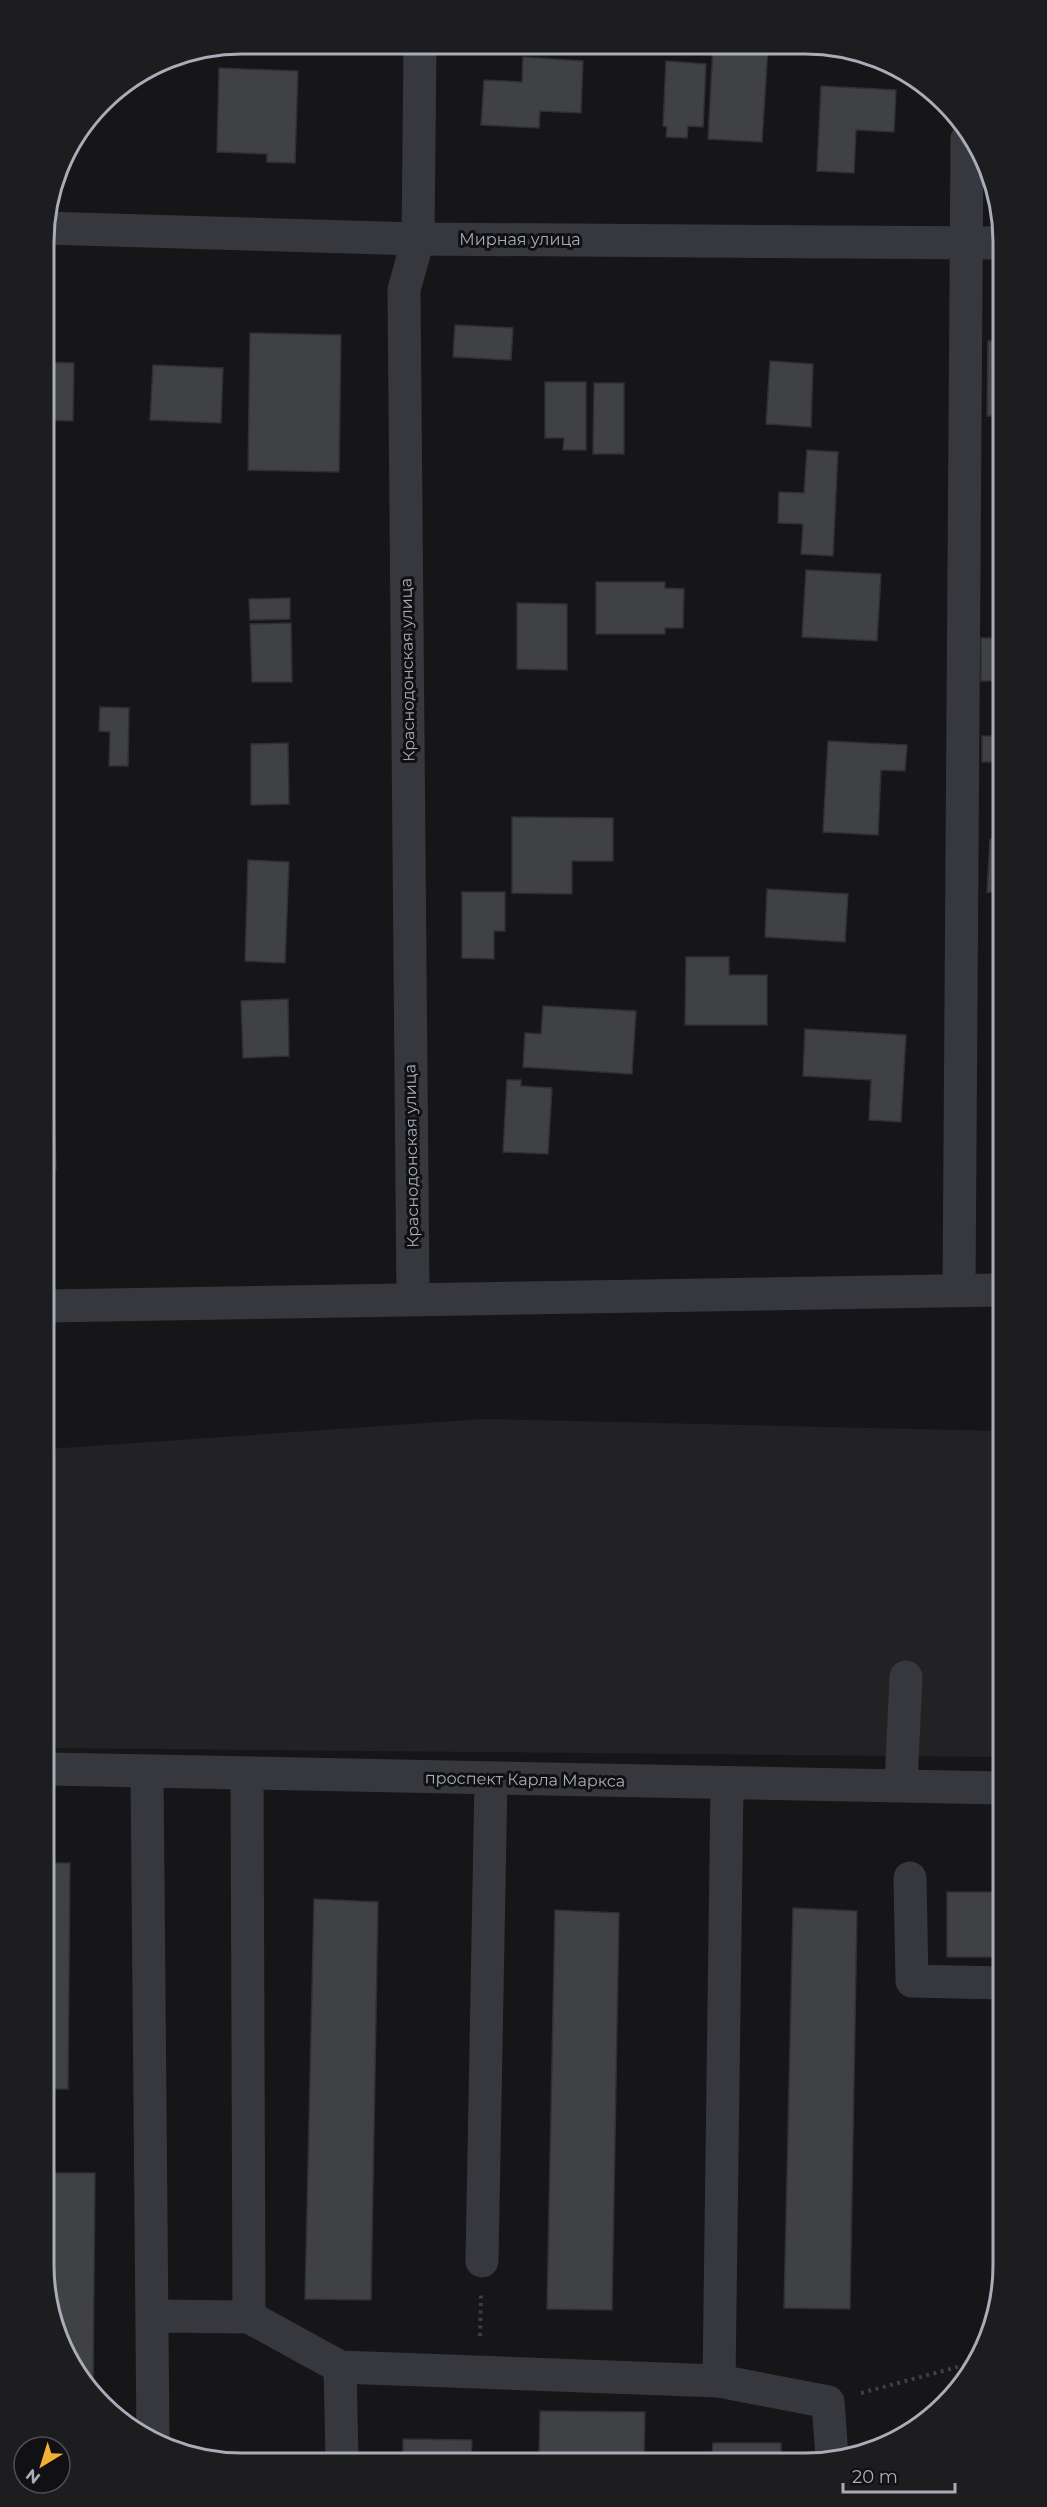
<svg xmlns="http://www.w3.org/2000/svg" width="1047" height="2507" viewBox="0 0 1047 2507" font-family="Montserrat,sans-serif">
<rect width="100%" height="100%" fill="#161618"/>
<path fill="#222225" d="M484,1419L1001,1431L1002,1757L48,1748V1449Z"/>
<g fill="#404145" stroke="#303034" stroke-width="1.5">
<path d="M713,46L768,47L762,142L708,139Z"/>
<path d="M523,57L583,61L581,113L540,111L539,128L481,125L484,80L522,82Z"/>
<path d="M666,61L706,64L703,127L688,126L687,138L666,137L667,127L663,126Z"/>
<path d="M219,68L298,71L295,163L267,162V154L217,152Z"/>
<path d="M821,86L896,90L894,132L856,130L854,173L817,171Z"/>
<path d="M455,325L513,328L511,360L453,357Z"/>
<path d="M250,333L341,335L339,472L248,470Z"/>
<path d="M988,341H997L998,416H987Z"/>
<path d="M770,361L813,364L811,427L766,424Z"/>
<path d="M44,362L74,363L73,421L45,420Z"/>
<path d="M153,365L223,368L221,423L150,420Z"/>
<path d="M545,382H586V450H563L564,438H545Z"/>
<path d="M594,383H624V454H593Z"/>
<path d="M807,450L838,452L833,556L801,554L803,524L778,523L779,492L804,493Z"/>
<path d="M806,570L881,574L877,641L802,637Z"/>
<path d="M596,582H665V588L684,589L683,628H665V634H596Z"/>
<path d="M290,598V619L250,620L249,599Z"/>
<path d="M517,603L567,604V670L517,669Z"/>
<path d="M291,623L292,682H252L250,624Z"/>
<rect x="981" y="638" width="17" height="43"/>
<path d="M100,707L129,708L128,766H109L110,732L99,731Z"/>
<path d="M982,736H998L999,762H982Z"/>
<path d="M828,741L907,745L905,771L881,770L878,835L823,832Z"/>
<path d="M288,743L289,804L251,805V744Z"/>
<path d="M512,817L613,818V861H572V894L512,893Z"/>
<path d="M990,839H999V893L987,892Z"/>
<path d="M248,860L289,862L285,963L245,961Z"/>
<path d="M767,889L848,894L845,942L765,937Z"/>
<path d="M462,892H505V931H494V959L462,958Z"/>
<path d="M686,957H729V975H767V1025H685Z"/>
<path d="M288,999L289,1056L243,1058L241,1001Z"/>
<path d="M543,1006L636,1011L632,1074L523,1067L525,1033L541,1034Z"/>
<path d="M805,1029L906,1035L901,1122L869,1120L871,1080L803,1076Z"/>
<path d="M507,1080H521V1086L552,1088L548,1154L503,1152Z"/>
<path d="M47,1111H54L56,1169L47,1170Z"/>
<path d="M49,1863H70L68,2089H49Z"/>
<rect x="947" y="1892" width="55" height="65"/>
<path d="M314,1899L378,1902L371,2300L305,2299Z"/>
<path d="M793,1908L857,1911L850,2309L784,2308Z"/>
<path d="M555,1910L619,1913L612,2310L547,2309Z"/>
<path d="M50,2173H95L93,2391L50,2316Z"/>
<path d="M540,2411L645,2412L644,2458H539Z"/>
<path d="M403,2439L472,2440L471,2459H403Z"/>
<path d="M713,2443H781V2457H712Z"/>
</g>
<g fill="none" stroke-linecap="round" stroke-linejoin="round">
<g stroke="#3d3f44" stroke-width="4" stroke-dasharray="3 4.5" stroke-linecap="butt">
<path d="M480,2336L481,2295"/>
<path d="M861,2393L976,2362"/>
</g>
<g stroke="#37383d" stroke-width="33">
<path d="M44,228L418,239L997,243"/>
<path d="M959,1290L967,139"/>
<path d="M413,1298L404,290L418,239L420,45"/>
<path d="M47,1306L1000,1290"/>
<path d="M49,1769L1002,1788"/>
<path d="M147,1771L153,2442"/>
<path d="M247,1774L249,2317"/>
<path d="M901,1784L906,1677"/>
<path d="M910,1878L912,1981L1002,1983"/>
<path d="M482,2261L491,1778"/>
<path d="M153,2316L249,2317L340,2367L719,2381L828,2402L832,2457"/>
<path d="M340,2367L342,2459"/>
<path d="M719,2381L727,1784"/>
</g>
</g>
<g text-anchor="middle" stroke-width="6" stroke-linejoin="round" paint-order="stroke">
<g font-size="16" fill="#a8adb8" stroke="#111113">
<text x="520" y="245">Мирная улица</text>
<text transform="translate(407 670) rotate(-91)" y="6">Краснодонская улица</text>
<text transform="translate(411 1156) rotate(-91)" y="6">Краснодонская улица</text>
<text transform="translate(525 1779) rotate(1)" y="6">проспект Карла Маркса</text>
</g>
</g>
<path d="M0 0H1047V2507H0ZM242 54H805A188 188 0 0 1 993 242V2265A188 188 0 0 1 805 2453H242A188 188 0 0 1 54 2265V242A188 188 0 0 1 242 54Z" fill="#1d1d20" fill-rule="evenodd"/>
<path fill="none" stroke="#a8adb8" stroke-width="3" d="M242 54H805A188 188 0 0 1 993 242V2265A188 188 0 0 1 805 2453H242A188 188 0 0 1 54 2265V242A188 188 0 0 1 242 54Z"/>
<g transform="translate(42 2465) rotate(218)"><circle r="28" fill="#111113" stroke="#4d4f55" stroke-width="1.5"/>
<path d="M0-4.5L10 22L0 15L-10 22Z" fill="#f2b134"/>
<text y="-9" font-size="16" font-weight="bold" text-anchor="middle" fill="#a8adb8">N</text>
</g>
<path d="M843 2483v9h112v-9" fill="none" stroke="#a8adb8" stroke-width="3"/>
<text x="852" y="2483" font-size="18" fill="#a8adb8" stroke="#111113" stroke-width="4.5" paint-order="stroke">20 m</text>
</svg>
